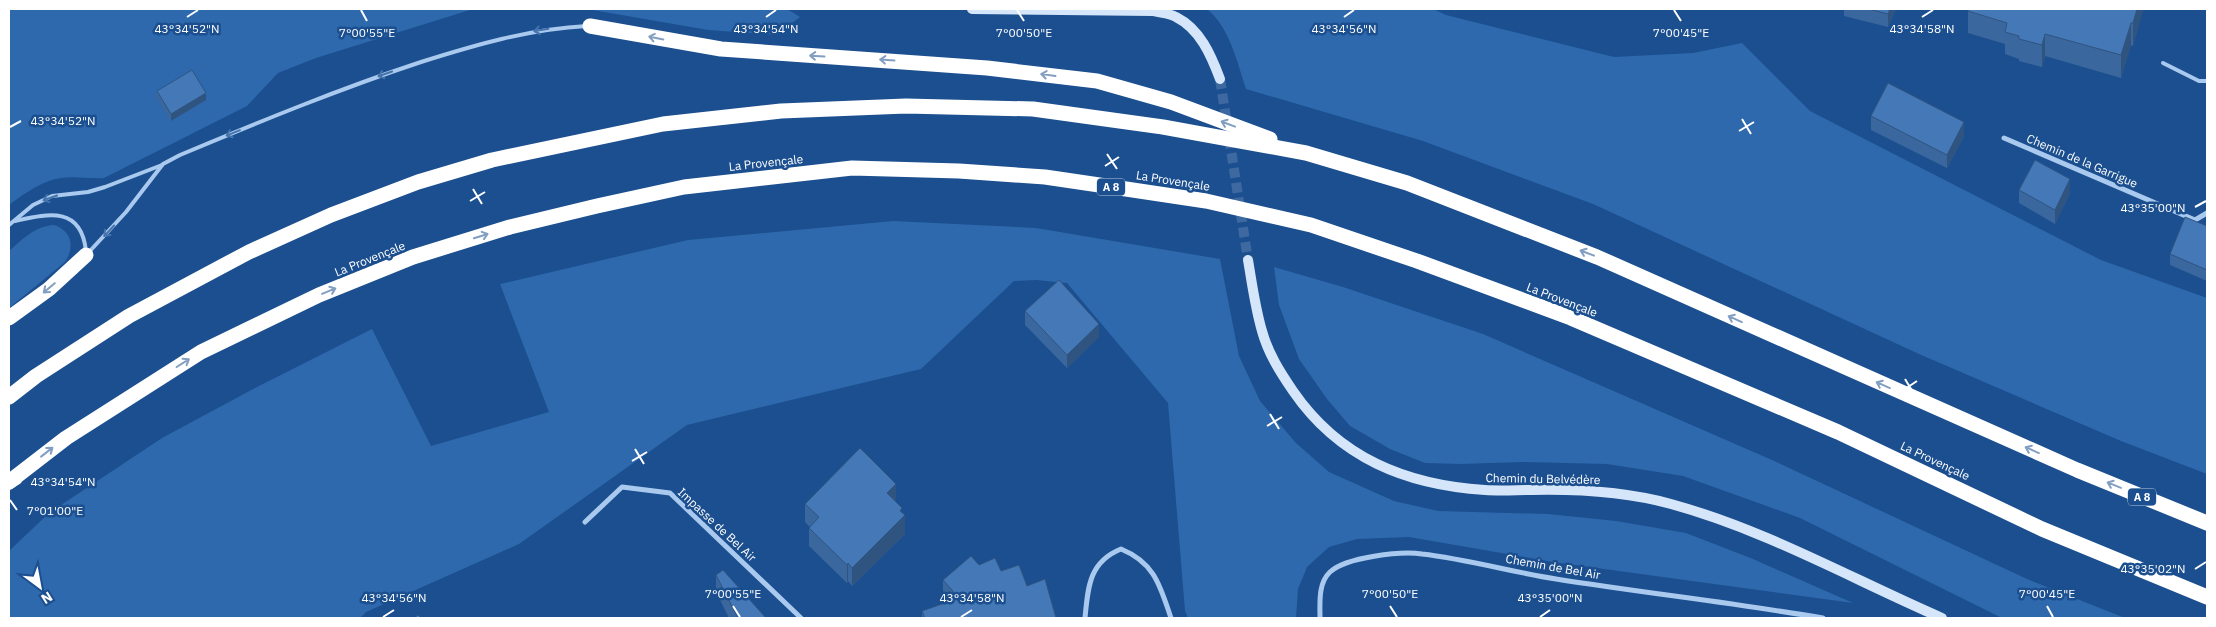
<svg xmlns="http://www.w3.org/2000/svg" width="2216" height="627" viewBox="0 0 2216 627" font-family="'IBM Plex Sans',sans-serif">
<rect width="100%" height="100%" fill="#1b4f8f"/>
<g fill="#2e69ad">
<path d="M9,9H473L316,58L278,73L247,106L104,178C90,179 75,176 61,178C41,181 24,194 9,205Z"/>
<path d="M587,9H787L800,17L777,35L708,30Z"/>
<path d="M1207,9H1433L1446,15L1614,57L1693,53L1742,43L1810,111L2101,260L2207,298V474L2121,441L1919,354L1593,204L1423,141L1246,89C1237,62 1230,28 1207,9Z"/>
<path d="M893,221L1036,228L1220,259L1239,356L1260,401L1296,443L1329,472L1394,501L1438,511L1548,514L1616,521L1686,533L1753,559L1853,603L1553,562L1409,537L1357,539L1329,547L1307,567L1298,589L1296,618H1188L1185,611L1168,403L1067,283L1036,280L1014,281L921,369L687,425L519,544L366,612L360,618H9V551L49,513L162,438L259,386L372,329L431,446L549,412L500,284L688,240Z"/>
<path d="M54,225C72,231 75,247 65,262L9,308V251C23,239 35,226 54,225Z"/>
<path d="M1274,267L1343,287L1483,334L1772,460L2027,579L2125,618H2002L1800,518L1683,476L1607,464L1522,462L1460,464L1425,463L1390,449L1350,426L1327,399L1299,359L1279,305Z"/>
</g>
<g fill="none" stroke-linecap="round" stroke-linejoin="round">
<path stroke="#3d69a0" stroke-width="10" stroke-dasharray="10 5" stroke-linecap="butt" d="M1220,79L1248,260"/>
<g stroke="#a9c9ee" stroke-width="4">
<path d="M2163,63L2199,81H2207"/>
<path d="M15,221C47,214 81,205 86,251"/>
<path d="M9,225L33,205L52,196L88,192L105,187L162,165"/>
<path d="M89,252L126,212L163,164L180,155C259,122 339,89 421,62C475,45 529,29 587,26"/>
</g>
<g stroke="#a9c9ee" stroke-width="5">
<path d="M2004,138L2195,220L2207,213"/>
<path d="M585,522L622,487L670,493L801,618"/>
<path d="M1085,618C1088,587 1089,562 1121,549C1155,563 1160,586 1171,618"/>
<path d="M1320,618C1320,603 1318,583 1330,572C1346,557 1401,551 1422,554C1467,559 1511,572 1556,579C1645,593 1734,603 1823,618"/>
</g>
<g stroke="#d6e6fa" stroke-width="10">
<path d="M972,9L1153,11C1160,13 1169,13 1176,17C1200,29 1211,55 1220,79"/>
<path d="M1248,260C1252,283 1255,307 1262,331C1268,353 1280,372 1293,391C1339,458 1406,485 1485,490C1501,491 1517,490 1532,490C1579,489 1627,492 1671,504C1766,530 1852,579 1942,618"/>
</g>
<g stroke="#fff" stroke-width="15">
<path d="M590,26L721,49L987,68L1097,81L1171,102L1270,139"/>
<path d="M9,318L49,289L86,255"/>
<path d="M9,397L36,376L129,316L249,252L331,215L418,182L492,160L663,124L781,111L906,106L1033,109L1163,127L1306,153L1407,183L1597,257L2077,470L2207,523"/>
<path d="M9,482L66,438L201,352L319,295L413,257L510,227L597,206L684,187L852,168L959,171L1045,177L1106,186L1206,201L1311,225L1417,261L1571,318L1838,432L2042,529L2207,597"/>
</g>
</g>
<g fill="#3a679d">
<path d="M1844,9H1896L1888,27L1844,16Z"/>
<path d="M2143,9L2133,46L2131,45L2121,78L2045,56L2042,67L2019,61V59L2005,54V44L1968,33V11Z"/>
<path d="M157,91L206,100L171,121L157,99Z"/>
<path d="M1871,116L1964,136L1947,168L1871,130Z"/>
<path d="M2019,190L2070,193L2055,224L2019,203Z"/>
<path d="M2207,226V281L2170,265V254Z"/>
<path d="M1025,311L1099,337L1067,368L1025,325Z"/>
<path d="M896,502L902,513L905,534L852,586L848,581L847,583L809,546V528L810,527L805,522V504Z"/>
<path d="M979,565L1001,571L1027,586L1056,618H922V611L951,601L943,592V580Z"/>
<path d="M716,575L766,618H729L716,592Z"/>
</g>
<g fill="#305480">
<path d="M1890,9H1896L1888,27V14Z"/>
<path d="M2137,9H2143V11L2133,46V23Z"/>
<path d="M2131,23V45L2121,78V55Z"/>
<path d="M2045,34V56L2042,67V45Z"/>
<path d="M206,93V100L171,121V114Z"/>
<path d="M1964,122V136L1947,168V155Z"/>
<path d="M2070,179V193L2055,224V210Z"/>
<path d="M1099,324V337L1067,368V355Z"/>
<path d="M896,484V502L887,493Z"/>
<path d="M902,508V518L905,515V534L852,586V568Z"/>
<path d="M848,563V581L847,583V565Z"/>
</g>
<g fill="#4478b7" stroke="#305480">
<path d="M1869,9H1890L1888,14Z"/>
<path d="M1969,9H2137L2133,23H2131L2121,55L2045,34L2042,45L2019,39V36L2005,32L2007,23L1968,11Z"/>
<path d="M192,70L206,93L171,114L157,91Z"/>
<path d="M1888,83L1964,122L1947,155L1871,116Z"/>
<path d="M2035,160L2070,179L2055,210L2019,190Z"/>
<path d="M2185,217L2207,226V270L2170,254Z"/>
<path d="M1059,280L1099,324L1067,355L1025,311Z"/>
<path d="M860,448L896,484L887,493L902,508L900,511L905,515L852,568L848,563L847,565L809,528L819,517L805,504Z"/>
<path d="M971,556L979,565L995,558L1001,571L1019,565L1027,586L1045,579L1056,618H925L922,611L959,598L943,580Z"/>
<path d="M723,570L766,618H738L716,575Z"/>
<path d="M418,615L421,618H414Z"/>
</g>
<defs><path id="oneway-shaft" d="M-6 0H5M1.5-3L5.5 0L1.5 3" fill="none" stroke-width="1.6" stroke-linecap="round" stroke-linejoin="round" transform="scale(1.25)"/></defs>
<g stroke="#4674ac">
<use href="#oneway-shaft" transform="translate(541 30) rotate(171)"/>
<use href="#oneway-shaft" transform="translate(385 74) rotate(161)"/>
<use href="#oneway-shaft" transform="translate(233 133) rotate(158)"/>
<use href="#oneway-shaft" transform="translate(50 198) rotate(161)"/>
<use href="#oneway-shaft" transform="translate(109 231) rotate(133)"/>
</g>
<g stroke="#829ec1">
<use href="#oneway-shaft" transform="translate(656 38) rotate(-169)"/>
<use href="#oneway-shaft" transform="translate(817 56) rotate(-177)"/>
<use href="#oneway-shaft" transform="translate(887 60) rotate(-176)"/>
<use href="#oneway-shaft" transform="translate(1048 75) rotate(-172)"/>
<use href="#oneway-shaft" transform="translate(1228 124) rotate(-159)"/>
<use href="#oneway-shaft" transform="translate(481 236) rotate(-17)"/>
<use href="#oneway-shaft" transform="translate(1587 253) rotate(-159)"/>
<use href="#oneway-shaft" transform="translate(49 288) rotate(140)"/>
<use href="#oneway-shaft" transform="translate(329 291) rotate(-22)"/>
<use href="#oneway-shaft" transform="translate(1735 319) rotate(-156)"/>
<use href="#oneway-shaft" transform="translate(183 363) rotate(-32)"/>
<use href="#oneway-shaft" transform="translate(1883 385) rotate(-156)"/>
<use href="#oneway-shaft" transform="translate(2032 450) rotate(-156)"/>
<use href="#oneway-shaft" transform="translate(47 452) rotate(-38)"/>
<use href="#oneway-shaft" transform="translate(2114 485) rotate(-158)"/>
</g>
<path fill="none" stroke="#fff" stroke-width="2" d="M361,10L367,21M1017,10L1024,21M1674,10L1681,21M187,17L198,10M766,17L776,10M1344,17L1354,10M1922,17L1933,10M1742,119L1751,134M10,127L21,121M1739,131L1754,122M1107,154L1117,169M1105,166L1119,157M473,189L482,204M470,201L485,192M2195,207L2206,201M1905,379L1914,394M1902,391L1917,381M1270,414L1279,429M1267,426L1282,417M635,449L644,464M632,461L647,452M10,489L21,482M10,500L17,510M2195,569L2206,562M733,606L740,617M1390,606L1397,617M2047,606L2053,617M383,617L394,610M961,617L972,610M1540,617L1550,610"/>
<g text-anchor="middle" stroke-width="5" stroke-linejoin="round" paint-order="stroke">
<g fill="#1b4f8f" stroke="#bbcadd" stroke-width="1">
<rect x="1097" y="178.5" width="28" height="17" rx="4"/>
<rect x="2128" y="488.5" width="28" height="17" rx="4"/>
</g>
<g font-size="11" font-weight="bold" fill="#fff">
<text x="1111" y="191">A 8</text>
<text x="2142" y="501">A 8</text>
</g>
<g font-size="12" fill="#fff" stroke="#1b4f8f">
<text transform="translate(2082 161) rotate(23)" y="4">Chemin de la Garrigue</text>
<text transform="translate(766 163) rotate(-6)" y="4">La Provençale</text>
<text transform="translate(1173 181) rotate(9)" y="4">La Provençale</text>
<text transform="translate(370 259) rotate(-22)" y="4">La Provençale</text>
<text transform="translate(1562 300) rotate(21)" y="4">La Provençale</text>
<text transform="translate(1935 461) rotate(25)" y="4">La Provençale</text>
<text transform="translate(1543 479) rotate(1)" y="4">Chemin du Belvédère</text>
<text transform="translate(717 525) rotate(43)" y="4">Impasse de Bel Air</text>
<text transform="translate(1553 567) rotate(10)" y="4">Chemin de Bel Air</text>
</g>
</g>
<g font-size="12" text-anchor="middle" fill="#fff" stroke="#1b4f8f" stroke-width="5" stroke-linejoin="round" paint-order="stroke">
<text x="187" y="33">43°34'52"N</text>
<text x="766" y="33">43°34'54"N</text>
<text x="1344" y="33">43°34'56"N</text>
<text x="1922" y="33">43°34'58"N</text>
<text x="367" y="37">7°00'55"E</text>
<text x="1024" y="37">7°00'50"E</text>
<text x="1681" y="37">7°00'45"E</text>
<text x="63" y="125">43°34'52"N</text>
<text x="2153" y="212">43°35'00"N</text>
<text x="63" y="486">43°34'54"N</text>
<text x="55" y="515">7°01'00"E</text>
<text x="2153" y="573">43°35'02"N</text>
<text x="733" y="598">7°00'55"E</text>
<text x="1390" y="598">7°00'50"E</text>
<text x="2047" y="598">7°00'45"E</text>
<text x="394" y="602">43°34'56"N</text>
<text x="972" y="602">43°34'58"N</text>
<text x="1550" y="602">43°35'00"N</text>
</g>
<rect width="2216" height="627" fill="none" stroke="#ffffff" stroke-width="20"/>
<g transform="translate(40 587) rotate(148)" stroke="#1b4f8f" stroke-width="4" paint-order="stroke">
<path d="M0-4L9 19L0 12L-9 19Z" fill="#ffffff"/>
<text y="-8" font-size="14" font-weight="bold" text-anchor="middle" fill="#ffffff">N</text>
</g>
</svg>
